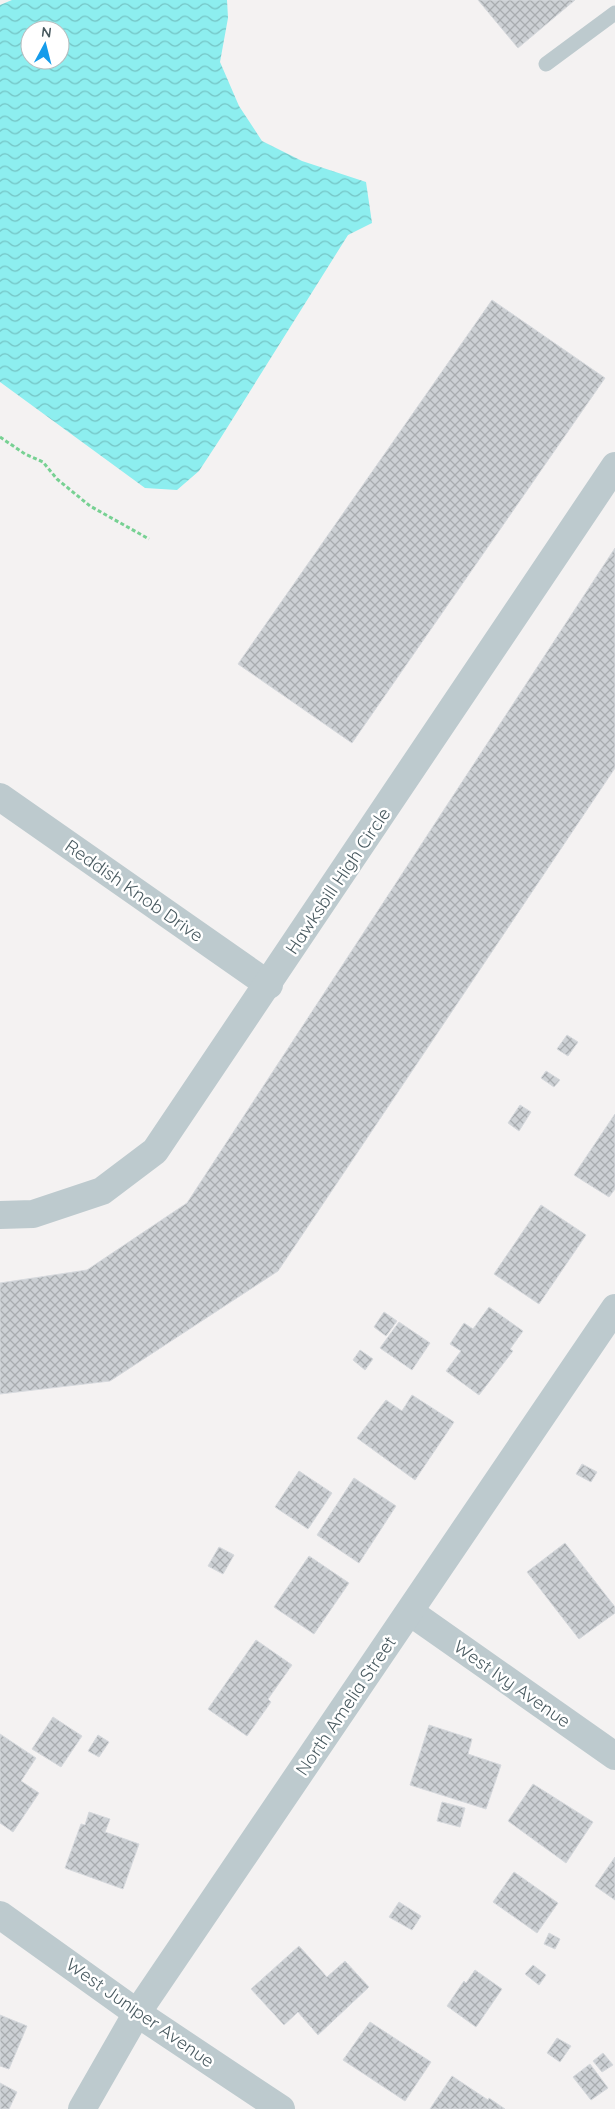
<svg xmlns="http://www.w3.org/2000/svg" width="615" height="2109" viewBox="0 0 615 2109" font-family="Quicksand,sans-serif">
<defs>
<pattern id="water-waves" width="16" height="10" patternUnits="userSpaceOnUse" patternTransform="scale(1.25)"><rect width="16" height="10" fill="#8deeef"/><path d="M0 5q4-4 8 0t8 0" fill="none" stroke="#75c4c5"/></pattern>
<pattern id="building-cross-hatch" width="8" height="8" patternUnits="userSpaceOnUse" patternTransform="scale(1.25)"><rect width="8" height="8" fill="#ccd0d4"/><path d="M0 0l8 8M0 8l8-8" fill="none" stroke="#a8acaf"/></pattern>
</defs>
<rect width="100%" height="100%" fill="#f4f2f2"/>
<path fill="url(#water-waves)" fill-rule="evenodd" d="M12,0H227L228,18L220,62L239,106L262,141L302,161L366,182L372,223L348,235L220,439L199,471L177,490L145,488L0,382V5ZM30,30H60V60H30Z"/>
<g fill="url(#building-cross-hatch)" stroke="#d6d9dd">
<path d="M478,0H575L518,48Z"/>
<path d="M492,300L605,378L352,743L238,664Z"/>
<path d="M615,548V768L278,1271L110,1381L0,1394V1283L87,1270L187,1203Z"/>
<path d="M567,1035L578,1042L568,1056L557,1049Z"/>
<path d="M546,1071L560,1080L554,1087L541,1078Z"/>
<path d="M520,1105L531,1112L519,1131L508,1123Z"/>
<path d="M615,1114V1189L609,1197L574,1175Z"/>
<path d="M541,1205L586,1235L539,1304L494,1274Z"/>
<path d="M489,1307L523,1331L510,1349L513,1351L479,1395L446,1371L461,1351L450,1344L464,1323L473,1329Z"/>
<path d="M384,1312L397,1321L386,1336L374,1327Z"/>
<path d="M399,1322L430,1343L412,1370L380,1348Z"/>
<path d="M360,1350L373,1359L365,1370L353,1360Z"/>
<path d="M412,1395L454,1422L415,1480L357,1438L386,1400L402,1411Z"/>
<path d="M582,1464L597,1472L591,1482L576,1474Z"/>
<path d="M299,1471L332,1493L308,1529L275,1507Z"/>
<path d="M354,1478L396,1506L359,1563L317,1535Z"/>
<path d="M565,1543L615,1607V1613L579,1639L527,1572Z"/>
<path d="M219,1547L234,1555L223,1574L208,1566Z"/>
<path d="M309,1556L349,1583L314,1634L274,1607Z"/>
<path d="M256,1640L292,1665L268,1699L271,1702L247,1736L208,1709Z"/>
<path d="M53,1717L82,1736L61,1767L32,1749Z"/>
<path d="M429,1725L472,1739L468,1754L501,1765L486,1809L410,1785Z"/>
<path d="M0,1734L36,1758L21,1781L39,1793L13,1832L0,1823Z"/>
<path d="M98,1735L109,1742L99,1757L88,1751Z"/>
<path d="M533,1784L593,1822L566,1863L508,1821Z"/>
<path d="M442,1802L465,1808L460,1827L437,1821Z"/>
<path d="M89,1812L110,1819L105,1832L139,1844L123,1889L65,1868L81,1824L85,1825Z"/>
<path d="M615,1857V1900L595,1886Z"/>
<path d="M514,1872L558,1903L537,1933L493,1902Z"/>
<path d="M399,1902L421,1916L412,1930L389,1917Z"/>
<path d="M549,1933L560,1939L555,1949L544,1944Z"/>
<path d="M299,1946L327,1977L345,1961L369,1987L318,2035L298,2012L284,2025L251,1989Z"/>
<path d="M533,1965L546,1975L539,1985L525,1974Z"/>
<path d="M475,1970L502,1989L476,2027L447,2006L464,1981L466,1983Z"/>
<path d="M0,2015L27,2026L9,2069L0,2066Z"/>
<path d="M370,2022L431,2062L405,2101L343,2060Z"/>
<path d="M557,2038L571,2046L560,2062L547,2053Z"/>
<path d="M603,2053L613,2065L602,2072L593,2061Z"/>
<path d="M590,2064L608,2088L591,2100L573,2077Z"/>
<path d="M452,2076L488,2100L489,2098L505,2109H430Z"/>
<path d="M0,2083L17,2092L9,2109H0Z"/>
</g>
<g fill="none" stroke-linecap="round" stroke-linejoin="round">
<path stroke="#77d193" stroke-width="3" stroke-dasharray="4 2.5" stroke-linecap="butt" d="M0,437L25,454L43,462L57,479L90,506L149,539"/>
<path stroke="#bdcace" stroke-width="15" d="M546,64L615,13"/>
<g stroke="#bdcace" stroke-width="28">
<path d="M0,797L269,985"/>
<path d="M0,1215L33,1214L102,1191L155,1151L615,466"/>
<path d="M410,1612L615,1756"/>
<path d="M0,1915L137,2013L281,2109"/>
<path d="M82,2109L137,2013L615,1308"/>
</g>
</g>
<g text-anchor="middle" stroke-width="5" stroke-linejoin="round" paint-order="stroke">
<g font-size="18" fill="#495a60" stroke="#fff">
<text transform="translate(338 881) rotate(-56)" y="6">Hawksbill High Circle</text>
<text transform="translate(134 891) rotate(35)" y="6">Reddish Knob Drive</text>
<text transform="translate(512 1684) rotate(35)" y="6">West Ivy Avenue</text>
<text transform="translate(346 1706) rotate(-56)" y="6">North Amelia Street</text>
<text transform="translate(140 2013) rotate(35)" y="6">West Juniper Avenue</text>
</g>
</g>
<g transform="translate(45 45) rotate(7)"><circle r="24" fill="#ffffff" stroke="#b6bdbf"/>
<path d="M0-4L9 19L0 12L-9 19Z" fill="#159ceb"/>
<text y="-8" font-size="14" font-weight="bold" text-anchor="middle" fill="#495a60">N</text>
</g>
</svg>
